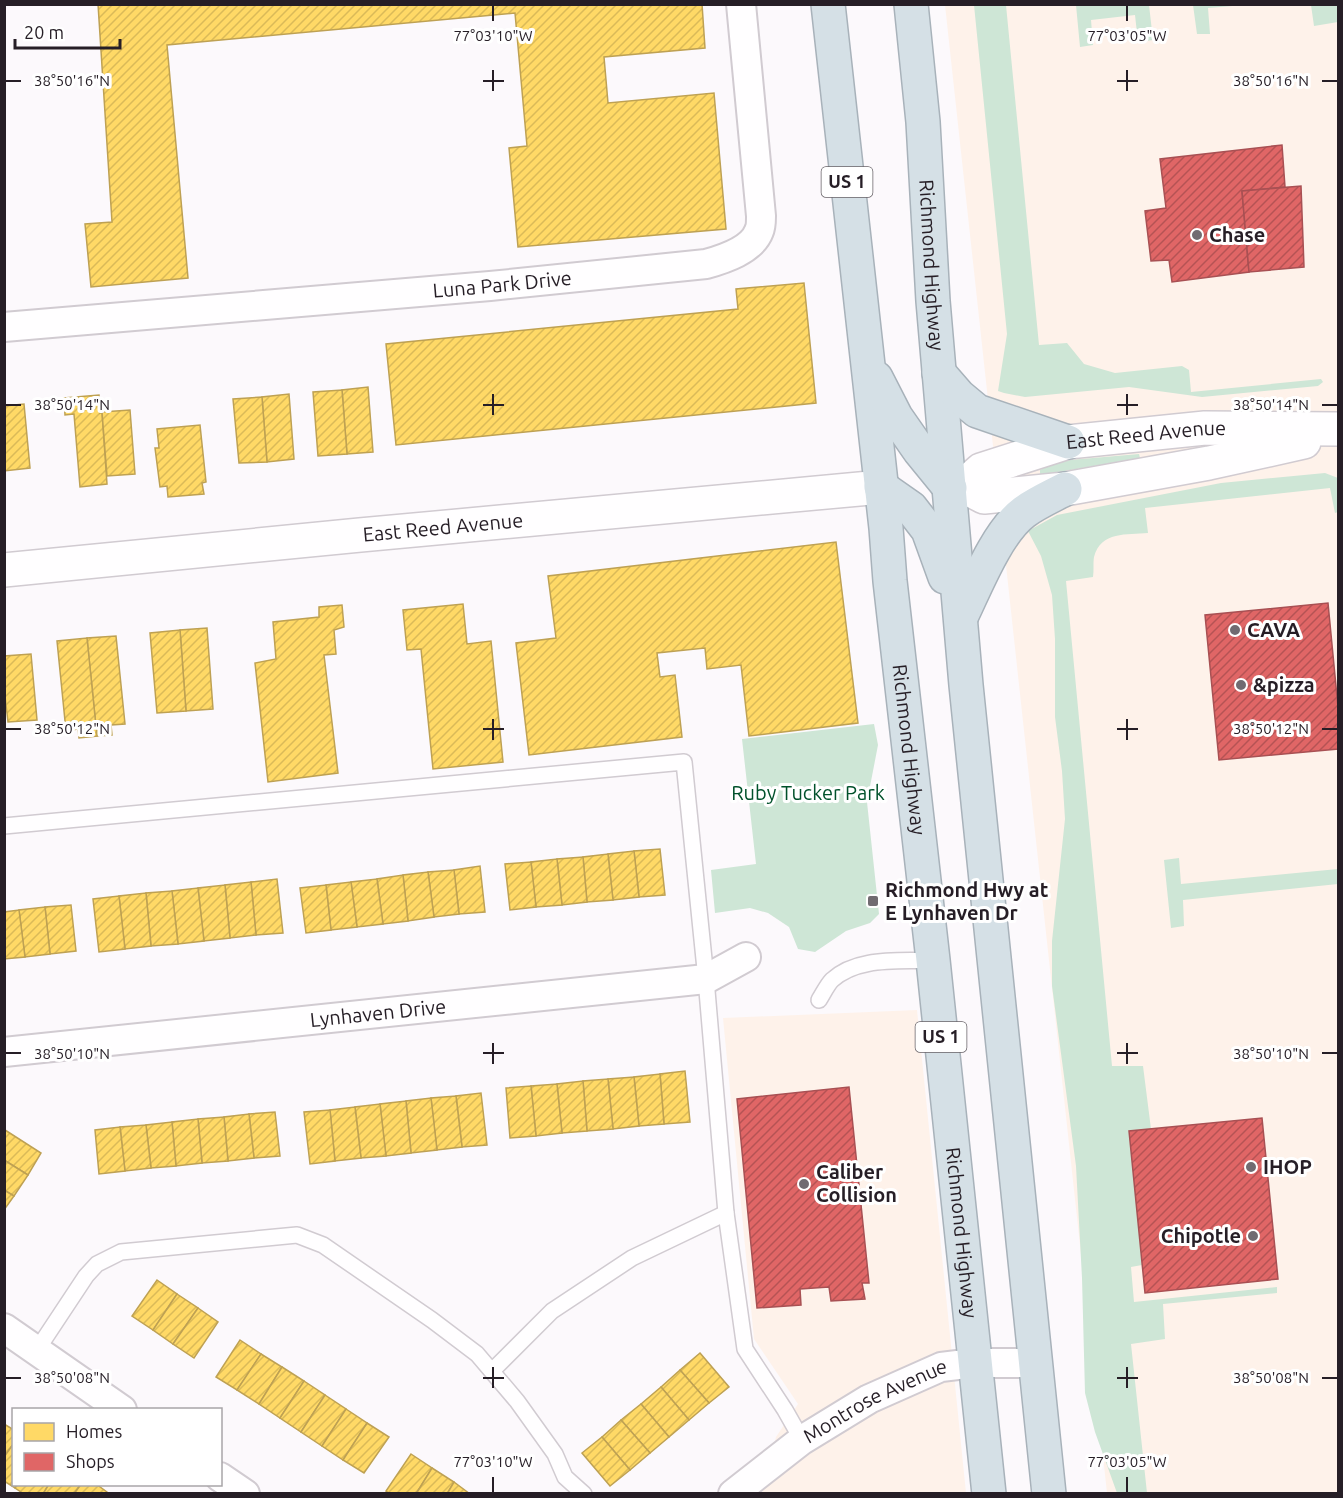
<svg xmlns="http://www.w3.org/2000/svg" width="1343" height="1498" viewBox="0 0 1343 1498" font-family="Ubuntu,sans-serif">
<defs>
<pattern id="homes-hatch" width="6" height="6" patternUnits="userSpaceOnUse" patternTransform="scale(1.5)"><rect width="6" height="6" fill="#ffd966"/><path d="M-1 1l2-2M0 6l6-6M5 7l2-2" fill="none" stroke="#daba58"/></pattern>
<pattern id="shops-hatch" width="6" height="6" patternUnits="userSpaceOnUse" patternTransform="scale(1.5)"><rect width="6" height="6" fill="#e06666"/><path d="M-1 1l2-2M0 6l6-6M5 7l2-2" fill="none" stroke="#b55354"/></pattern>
</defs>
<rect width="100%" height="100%" fill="#fcf9fc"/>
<g fill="#fef2ea">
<path d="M945,5H1338V1493H1107Z"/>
<path d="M917,1010L966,1493H762L776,1437L798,1404L754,1339L723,1018Z"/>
</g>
<g fill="#cee6d6">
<path d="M1107,4L1149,5L1153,40L1138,42L1135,15L1091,20L1093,45L1080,47L1076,5H1089V6Z"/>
<path d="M974,5H1006L1039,345L1067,343L1084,364L1115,373L1182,366L1189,370L1191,392L1321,379L1323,382L1318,386L1202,397L1129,387L1025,397L1004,393L998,391L1007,334Z"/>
<path d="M1193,5V4L1245,5L1208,8L1210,34H1197Z"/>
<path d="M1311,5H1338V22L1314,26Z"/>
<path d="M1139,454L1140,458L1059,472L1040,474V470L1058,461Z"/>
<path d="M1325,473L1338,478V512L1335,513L1330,488L1145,508L1148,533C1127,535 1101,531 1094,557C1093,563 1094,570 1093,577L1066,581L1112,1066H1143L1151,1129L1130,1131L1142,1265L1131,1267L1134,1302L1277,1287V1293L1163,1304L1165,1339L1131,1344L1147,1493H1117L1095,1432L1085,1393L1082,1278L1076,1166L1052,986V941L1065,819L1062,771L1055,717V639L1052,595L1041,556L1028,531L1057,515L1221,483Z"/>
<path d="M874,724L878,745L867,802L879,914L870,923L846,931L815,952L798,949L789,927L768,913L750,908L715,913L711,870L756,864L742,739Z"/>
<path d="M1179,858L1181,884L1338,869V884L1183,900L1184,926L1171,928L1164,860Z"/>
</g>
<g fill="url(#homes-hatch)" stroke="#bea153" stroke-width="1.5">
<path d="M98,4H702L705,48L604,57L608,103L714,93L726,229L518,247L509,148L527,146L515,13L167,45L188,278L91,287L85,224L112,222Z"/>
<path d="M804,283L816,403L396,445L386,344L738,309L736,289Z"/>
<path d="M368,387L373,452L347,454L342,390Z"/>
<path d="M342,390L347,454L318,456L313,392Z"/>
<path d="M289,394L294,459L267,462L262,397Z"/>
<path d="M99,395L100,413L102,412L107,484L80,487L74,414L65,415L64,398Z"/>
<path d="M262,397L267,462L239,463L233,399Z"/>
<path d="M24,404L30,468L4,471V406Z"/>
<path d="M130,410L135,474L107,476L102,412Z"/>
<path d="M200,425L206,482L202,483L204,494L168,497L167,486L160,487L155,448H159L157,429Z"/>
<path d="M836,542L858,723L749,736L741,665L707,669L705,648L657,653L660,677L675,675L682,737L529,755L516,643L556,638L548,576Z"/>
<path d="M463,604L467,644L491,641L503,762L433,769L421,649L407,650L403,610Z"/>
<path d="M342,605L344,627L334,630L336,654L324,655L338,773L268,782L255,663L276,659L273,622L319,617V607Z"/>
<path d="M207,628L213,709L186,711L180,630Z"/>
<path d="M180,630L186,711L157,713L150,633Z"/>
<path d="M116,636L125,724L111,725L112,735L97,736L87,638Z"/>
<path d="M87,638L97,736L79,738L78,729L66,731L57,641Z"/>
<path d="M31,654L37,720L8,722L4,688V656Z"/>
<path d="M660,849L665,895L639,897L634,851Z"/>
<path d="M634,851L639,897L613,900L608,854Z"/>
<path d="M608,854L613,900L587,902L583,857Z"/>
<path d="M583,857L587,902L562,905L557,859Z"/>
<path d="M557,859L562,905L536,907L531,862Z"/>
<path d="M531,862L536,907L510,910L505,864Z"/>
<path d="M480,866L485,912L459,914L454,870Z"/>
<path d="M454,870L459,914L434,917L428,872Z"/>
<path d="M428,872L434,917L408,921L403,875Z"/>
<path d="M403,875L408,921L383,924L377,879Z"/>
<path d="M277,879L283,933L256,935L251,882Z"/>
<path d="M377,879L383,924L357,927L351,882Z"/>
<path d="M251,882L256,935L230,938L225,885Z"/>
<path d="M351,882L357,927L331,930L326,885Z"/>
<path d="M225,885L230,938L204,941L198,888Z"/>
<path d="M326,885L331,930L306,933L300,888Z"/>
<path d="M198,888L204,941L178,944L172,891Z"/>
<path d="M172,891L178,944L151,946L146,893Z"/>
<path d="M146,893L151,946L125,949L119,896Z"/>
<path d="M119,896L125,949L99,952L93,899Z"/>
<path d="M71,905L76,951L50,954L45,907Z"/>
<path d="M45,907L50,954L25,957L19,910Z"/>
<path d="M19,910L25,957L4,959V912Z"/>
<path d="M685,1071L690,1122L664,1124L660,1074Z"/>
<path d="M660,1074L664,1124L639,1126L634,1077Z"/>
<path d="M634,1077L639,1126L613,1129L608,1079Z"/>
<path d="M608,1079L613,1129L587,1131L583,1081Z"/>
<path d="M583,1081L587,1131L562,1133L557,1084Z"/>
<path d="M557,1084L562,1133L536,1136L531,1086Z"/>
<path d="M531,1086L536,1136L510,1138L506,1088Z"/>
<path d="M481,1093L487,1145L462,1147L456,1096Z"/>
<path d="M456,1096L462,1147L437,1150L431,1098Z"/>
<path d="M431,1098L437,1150L411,1153L406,1101Z"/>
<path d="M406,1101L411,1153L386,1156L380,1104Z"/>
<path d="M380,1104L386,1156L361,1158L355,1107Z"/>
<path d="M355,1107L361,1158L335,1161L330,1110Z"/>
<path d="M330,1110L335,1161L310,1164L304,1112Z"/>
<path d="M275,1112L280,1156L254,1158L249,1114Z"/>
<path d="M249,1114L254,1158L228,1161L224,1117Z"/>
<path d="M224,1117L228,1161L202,1163L198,1119Z"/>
<path d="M198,1119L202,1163L176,1166L172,1122Z"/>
<path d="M172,1122L176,1166L151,1168L146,1125Z"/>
<path d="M146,1125L151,1168L125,1171L120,1127Z"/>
<path d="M120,1127L125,1171L99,1174L95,1130Z"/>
<path d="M5,1130L41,1153L28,1175L4,1160Z"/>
<path d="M4,1160L28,1175L14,1196L4,1190Z"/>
<path d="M4,1190L14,1196L4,1210Z"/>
<path d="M157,1280L177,1294L153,1330L132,1316Z"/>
<path d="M177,1294L198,1308L173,1344L153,1330Z"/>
<path d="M198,1308L218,1322L194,1358L173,1344Z"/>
<path d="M240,1340L261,1354L237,1390L216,1377Z"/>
<path d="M700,1353L729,1387L709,1403L680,1370Z"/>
<path d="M261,1354L282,1367L259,1404L237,1390Z"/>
<path d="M282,1367L304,1381L280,1418L259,1404Z"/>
<path d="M680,1370L709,1403L689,1420L661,1387Z"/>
<path d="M304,1381L325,1395L301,1432L280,1418Z"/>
<path d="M661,1387L689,1420L669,1437L641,1404Z"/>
<path d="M325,1395L346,1409L322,1446L301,1432Z"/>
<path d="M641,1404L669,1437L650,1453L621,1420Z"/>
<path d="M346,1409L367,1423L343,1460L322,1446Z"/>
<path d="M621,1420L650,1453L630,1470L602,1437Z"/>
<path d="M367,1423L389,1437L364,1473L343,1460Z"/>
<path d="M4,1424L14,1430V1443L4,1457Z"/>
<path d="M602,1437L630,1470L610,1486L582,1453Z"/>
<path d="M14,1443V1484H17L15,1488L4,1481V1457Z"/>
<path d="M411,1454L432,1468L416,1494H390L386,1491Z"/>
<path d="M432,1468L454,1482L447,1494H416Z"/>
<path d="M454,1482L470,1494H447Z"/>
<path d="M17,1484H49L43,1494H24L15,1488Z"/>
<path d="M49,1484H81L74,1494H43Z"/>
<path d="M81,1484H96L107,1492L105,1494H74Z"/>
</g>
<g fill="url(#shops-hatch)" stroke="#a85053" stroke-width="1.5">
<path d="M1282,145L1285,187L1242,191L1249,272L1172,282L1169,260L1151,261L1145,211L1166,208L1160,159Z"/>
<path d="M1301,186L1304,267L1249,272L1242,191Z"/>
<path d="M1328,603L1338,707V749L1219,760L1205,615Z"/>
<path d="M849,1087L869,1283H862L865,1299L831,1301L829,1287L800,1289L801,1305L757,1308L737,1099Z"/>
<path d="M1262,1118L1278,1279L1145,1293L1129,1131Z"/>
</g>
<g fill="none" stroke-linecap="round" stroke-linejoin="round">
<g stroke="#d1cbd1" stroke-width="18">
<g id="lane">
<path d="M4,826L684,762L706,979L726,1213L745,1349L785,1410L802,1440"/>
<path d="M819,1000C823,994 827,985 832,980C858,956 900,962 933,960"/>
<path d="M37,1350L86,1276L97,1264L121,1252L297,1235L323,1245L432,1320L477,1354L517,1401L555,1454L565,1477L584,1494"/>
<path d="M492,1371L552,1311L632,1258L726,1213"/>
</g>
</g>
<g stroke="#d1cbd1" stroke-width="32">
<g id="street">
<path id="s1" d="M4,327L490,286L706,264C724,259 752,250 759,231C761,227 761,221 761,216L741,4"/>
<path id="s2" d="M4,1052L706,979L746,957"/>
<path d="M4,1328L122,1410"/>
<path d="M220,1477L245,1494"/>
<path id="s3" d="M733,1494L802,1440L869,1399L941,1367L974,1363H1036"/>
</g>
</g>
<g stroke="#d1cbd1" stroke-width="36">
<g id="secondary">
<path d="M963,486L984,497L1065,489L1209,463L1304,442"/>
<path id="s4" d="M950,488L963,486L981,470L1068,442L1205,428L1338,429"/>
<path id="s5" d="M4,570L360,535L881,487"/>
</g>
</g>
<g stroke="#a8b2ba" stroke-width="36">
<g id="highway">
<path id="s6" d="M828,4L886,528L890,581L933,960L989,1494"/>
<path id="s7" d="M911,4L923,122L933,301L966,685L1049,1494"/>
<path d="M939,373L959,396L977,411L1068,442"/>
<path d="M876,378L896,417L919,450L950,488"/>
<path d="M881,487L911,508L928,530L945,577"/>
<path d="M961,617C976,586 997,532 1024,512C1036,503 1052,496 1065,489"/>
</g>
</g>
<use href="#lane" stroke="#fffeff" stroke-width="15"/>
<use href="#street" stroke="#fffeff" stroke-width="28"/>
<use href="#secondary" stroke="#fffeff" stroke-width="33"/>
<use href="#highway" stroke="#d5e0e6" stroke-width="33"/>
</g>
<path fill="none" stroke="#261e26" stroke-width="2" d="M493,6V21M1127,6V21M493,70V91M1127,70V91M6,81H21M483,81H504M1117,81H1138M1322,81H1337M493,394V415M1127,394V415M6,405H21M483,405H504M1117,405H1138M1322,405H1337M493,719V740M1127,719V740M6,729H21M483,729H504M1117,729H1138M1322,729H1337M493,1043V1064M1127,1043V1064M6,1053H21M483,1053H504M1117,1053H1138M1322,1053H1337M493,1367V1388M1127,1367V1388M6,1378H21M483,1378H504M1117,1378H1138M1322,1378H1337M493,1477V1492M1127,1477V1492"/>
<g fill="#716b71" stroke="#fff" stroke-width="2">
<circle cx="1197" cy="235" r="6"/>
<circle cx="1235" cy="630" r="6"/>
<circle cx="1241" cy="685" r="6"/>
<rect x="867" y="895" width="12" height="12" rx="3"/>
<circle cx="1251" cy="1167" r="6"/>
<circle cx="804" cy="1184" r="6"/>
<circle cx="1253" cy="1236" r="6"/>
</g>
<g text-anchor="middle" stroke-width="6" stroke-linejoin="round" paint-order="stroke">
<g fill="#fff" stroke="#676267" stroke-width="1.5">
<rect x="821.5" y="167" width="51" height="30" rx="4.5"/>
<rect x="915.5" y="1022" width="51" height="30" rx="4.5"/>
</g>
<g font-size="18" font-weight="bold" fill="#261e26">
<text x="847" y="188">US 1</text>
<text x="941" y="1043">US 1</text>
</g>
<g font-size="20" font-weight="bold" fill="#261e26" stroke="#fff" text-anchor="start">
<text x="1209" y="242">Chase</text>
<text x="1247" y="637">CAVA</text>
<text x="1253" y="692">&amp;pizza</text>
<text x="885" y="897">Richmond Hwy at<tspan x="885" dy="23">E Lynhaven Dr</tspan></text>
<text x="1263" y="1174">IHOP</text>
<text x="816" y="1179">Caliber<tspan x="816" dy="23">Collision</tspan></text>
<text x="1241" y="1243" text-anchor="end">Chipotle</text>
</g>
<g font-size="20" fill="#261e26" stroke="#fff">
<text dy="7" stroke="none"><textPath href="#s7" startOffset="262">Richmond Highway</textPath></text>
<text dy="7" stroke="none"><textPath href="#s1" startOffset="500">Luna Park Drive</textPath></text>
<text dy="7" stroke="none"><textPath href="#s4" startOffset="207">East Reed Avenue</textPath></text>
<text dy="7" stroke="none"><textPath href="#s5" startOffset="441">East Reed Avenue</textPath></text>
<text dy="7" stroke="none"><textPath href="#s6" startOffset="750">Richmond Highway</textPath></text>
<text dy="7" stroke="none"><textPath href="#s2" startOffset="376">Lynhaven Drive</textPath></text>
<text dy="7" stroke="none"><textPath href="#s6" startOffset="1236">Richmond Highway</textPath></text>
<text dy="7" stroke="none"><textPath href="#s3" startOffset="171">Montrose Avenue</textPath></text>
</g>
<g font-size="20" fill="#00512b" stroke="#fff">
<text x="808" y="800">Ruby Tucker Park</text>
</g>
</g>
<g font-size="15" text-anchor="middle" fill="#261e26" stroke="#fff" stroke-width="6" stroke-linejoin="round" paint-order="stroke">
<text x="493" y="41">77°03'10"W</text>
<text x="1127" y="41">77°03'05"W</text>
<text x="72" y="86">38°50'16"N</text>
<text x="1271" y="86">38°50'16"N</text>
<text x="72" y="410">38°50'14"N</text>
<text x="1271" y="410">38°50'14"N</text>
<text x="72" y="734">38°50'12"N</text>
<text x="1271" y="734">38°50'12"N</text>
<text x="72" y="1059">38°50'10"N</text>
<text x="1271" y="1059">38°50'10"N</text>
<text x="72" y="1383">38°50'08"N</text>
<text x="1271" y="1383">38°50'08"N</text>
<text x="493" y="1467">77°03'10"W</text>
<text x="1127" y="1467">77°03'05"W</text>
</g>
<rect width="1343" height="1498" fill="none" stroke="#261e26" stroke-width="12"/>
<rect x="12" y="1408" width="210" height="78" fill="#ffffff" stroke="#a8a5a8" stroke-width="1.5"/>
<rect x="24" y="1423" width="30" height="18" fill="#ffd966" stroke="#a8a5a8" stroke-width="1.5"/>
<text x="66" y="1438" font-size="18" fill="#261e26">Homes</text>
<rect x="24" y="1453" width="30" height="18" fill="#e06666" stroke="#a8a5a8" stroke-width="1.5"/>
<text x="66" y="1468" font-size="18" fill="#261e26">Shops</text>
<path d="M15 39v9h105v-9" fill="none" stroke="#261e26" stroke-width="3"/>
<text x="24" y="39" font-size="18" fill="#261e26" stroke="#ffffff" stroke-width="4.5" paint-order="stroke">20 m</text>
</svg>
